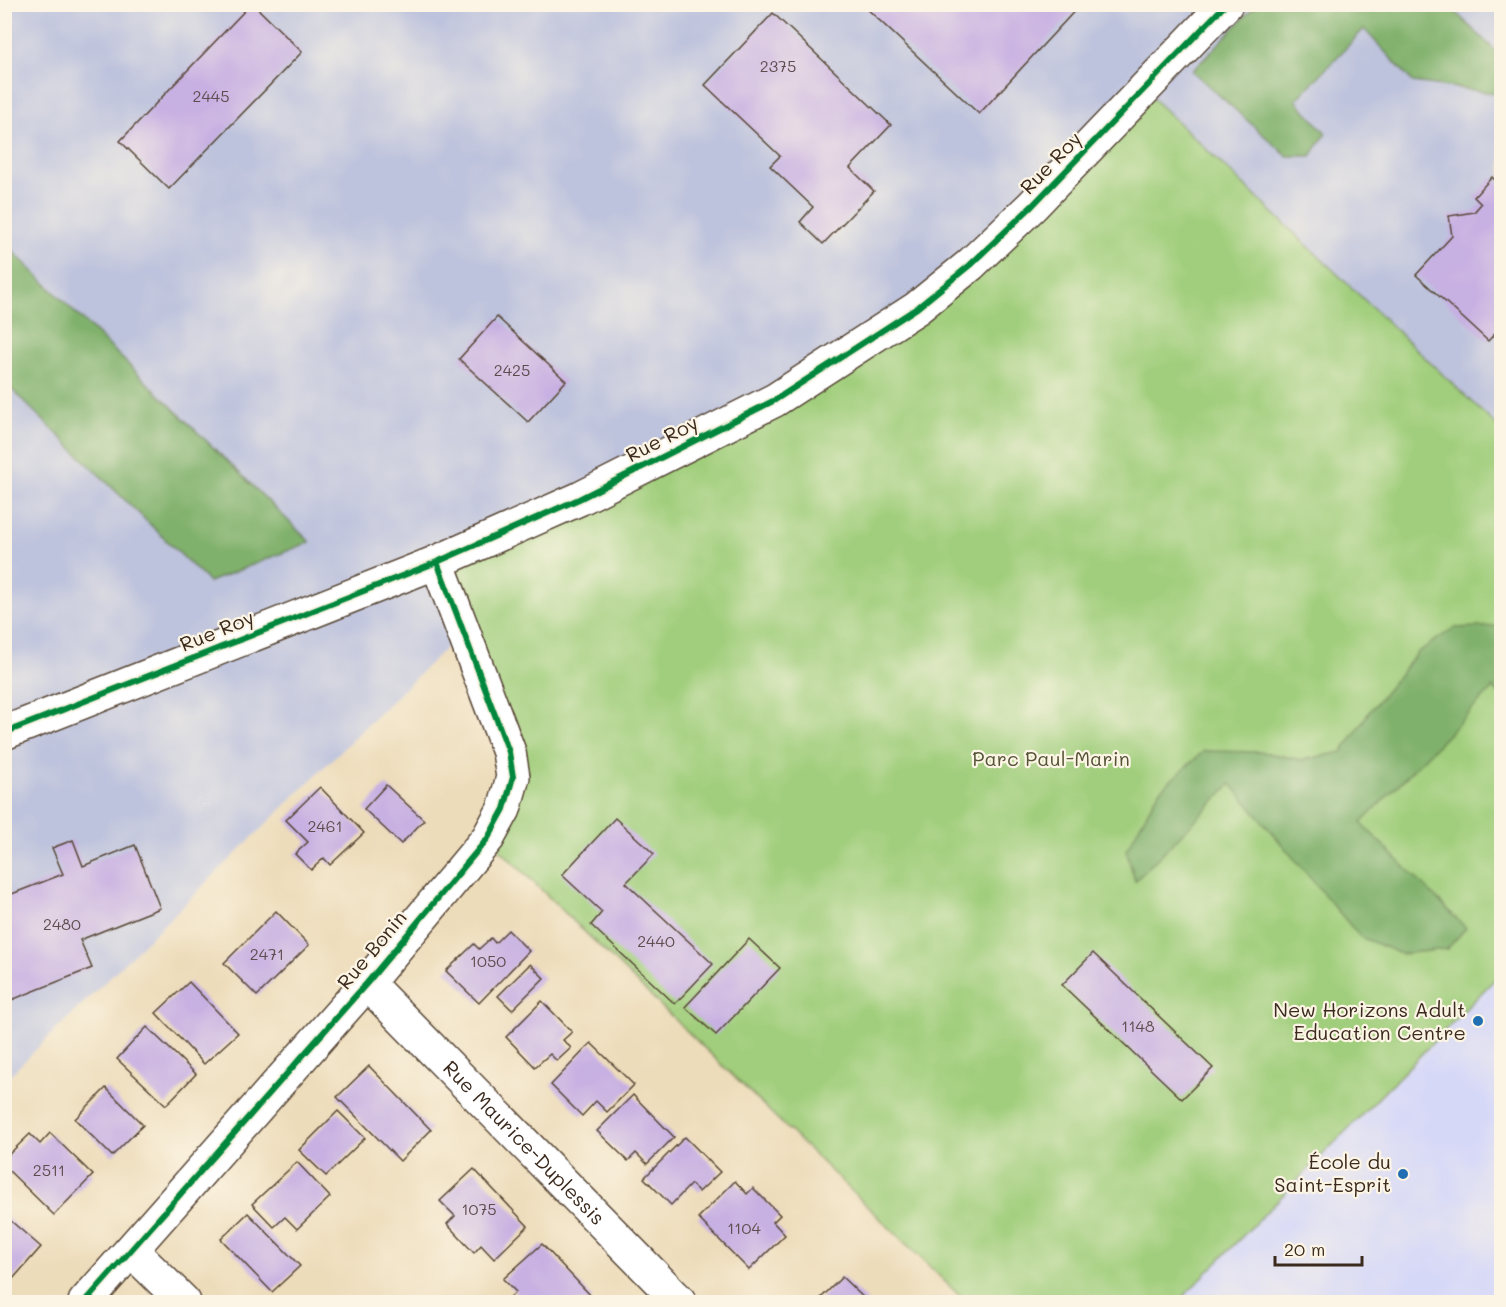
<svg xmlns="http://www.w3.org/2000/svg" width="1506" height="1307" viewBox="0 0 1506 1307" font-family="Mali,sans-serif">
<rect width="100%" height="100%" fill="#fcf5e5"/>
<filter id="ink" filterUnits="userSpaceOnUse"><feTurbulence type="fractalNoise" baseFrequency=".0167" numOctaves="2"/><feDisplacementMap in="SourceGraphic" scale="12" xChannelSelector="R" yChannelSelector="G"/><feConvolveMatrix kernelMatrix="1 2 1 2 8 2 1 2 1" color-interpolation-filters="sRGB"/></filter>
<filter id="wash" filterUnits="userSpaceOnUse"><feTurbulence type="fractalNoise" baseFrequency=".008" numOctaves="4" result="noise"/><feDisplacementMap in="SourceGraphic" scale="24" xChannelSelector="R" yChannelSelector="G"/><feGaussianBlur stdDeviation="1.35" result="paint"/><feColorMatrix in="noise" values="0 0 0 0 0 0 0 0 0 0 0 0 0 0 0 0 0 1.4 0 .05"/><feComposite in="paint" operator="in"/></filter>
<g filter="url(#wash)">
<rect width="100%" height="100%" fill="#eddcba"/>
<path fill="#d6d8f8" d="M1501,973V1302H1178L1409,1068Z"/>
<path fill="#bec3dd" d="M5,5H1501V430L1144,91L1032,206L464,630L5,1080Z"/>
<path fill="#a0ce7c" stroke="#6e7c4d" stroke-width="1.5" d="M1144,90L1501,430V973L1178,1302H966L488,838L513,778L437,562L862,346Z"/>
<g fill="#80b16c" stroke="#5e6e45" stroke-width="1.5">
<path d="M1257,4L1448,5L1501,56V94L1413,82L1364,29L1296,100L1326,133L1311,156H1287L1192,71Z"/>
<path d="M4,244H5L310,542L209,582L5,383Z"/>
<path d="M1501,626V696L1493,688L1361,823L1466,928L1447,949L1401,954L1360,937L1231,784L1135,881L1126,850L1160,790L1204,751L1263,752L1302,760L1342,752L1369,712L1418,652L1454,628Z"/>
</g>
<g id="blocks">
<g fill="#c7b0e2">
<path d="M251,4H253L302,52L169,189L120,141Z"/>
<path d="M862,4H1081L979,114Z"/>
<path d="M773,13L891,125L850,168L874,191L823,244L800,222L813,207L770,166L780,156L705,85Z"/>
<path d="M1492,177L1499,184L1502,182V326L1488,341L1416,275L1452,236L1449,216L1474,212L1481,204L1474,197Z"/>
<path d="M497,317L566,381L528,422L459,359Z"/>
<path d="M386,785L424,820L401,844L364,809Z"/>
<path d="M320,787L364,833L330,865L324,858L311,870L295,854L308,842L286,820Z"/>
<path d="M615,818L654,854L626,883L713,964L675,1004L591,925L602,912L562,875Z"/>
<path d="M73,840L83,866L135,845L160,908L80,940L92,968L4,1003V897L63,874L52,848Z"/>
<path d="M276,911L309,945L257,996L224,963Z"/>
<path d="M508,930L529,951L479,1003L446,971L474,944L479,949L491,938L495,943Z"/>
<path d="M749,939L780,968L716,1035L685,1007Z"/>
<path d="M1093,953L1213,1068L1182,1099L1062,985Z"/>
<path d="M530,964L544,978L512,1010L498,996Z"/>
<path d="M189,982L238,1033L204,1064L156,1013Z"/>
<path d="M542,1001L572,1032L563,1040L571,1048L557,1061L550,1054L535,1067L506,1037Z"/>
<path d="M147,1027L196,1074L166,1105L117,1059Z"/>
<path d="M591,1043L634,1085L607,1112L596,1101L582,1116L551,1085Z"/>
<path d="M369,1066L431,1130L400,1161L337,1097Z"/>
<path d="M106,1088L143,1125L112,1156L75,1119Z"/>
<path d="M633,1095L674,1137L647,1164L636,1153L628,1161L597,1131Z"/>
<path d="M338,1111L365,1138L326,1176L299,1150Z"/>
<path d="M50,1133L93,1175L54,1215L4,1166V1159L30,1134L40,1144Z"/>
<path d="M685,1137L720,1172L699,1192L691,1184L671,1205L644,1178Z"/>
<path d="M297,1162L330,1197L297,1229L285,1217L274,1227L252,1204Z"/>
<path d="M474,1169L528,1226L494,1259L481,1245L474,1253L447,1224L455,1216L440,1201Z"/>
<path d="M735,1181L747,1194L753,1188L780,1215L773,1222L785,1235L749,1270L698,1218Z"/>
<path d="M248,1213L300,1266L272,1292L221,1239Z"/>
<path d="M4,1215L41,1247L4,1289Z"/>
<path d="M542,1244L593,1298L588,1302H512L508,1299L516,1292L503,1279Z"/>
<path d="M842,1277L868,1302H817Z"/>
</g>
</g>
</g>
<g filter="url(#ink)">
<use href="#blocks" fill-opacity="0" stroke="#564535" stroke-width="1.5"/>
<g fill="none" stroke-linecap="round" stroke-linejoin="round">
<g stroke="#564535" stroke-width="36">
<g id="minor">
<path d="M4,733L437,562L579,499L775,400L917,308L970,265L1032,206L1226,4"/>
<path id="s1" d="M367,983L680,1302"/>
<path d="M132,1251L184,1302"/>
<path d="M85,1302L367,983L488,838L504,809L513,777L509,752L437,562"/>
</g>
</g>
<use href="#minor" stroke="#fff" stroke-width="33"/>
<g stroke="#fcf5e5" stroke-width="10">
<g id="cycleway">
<path d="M4,733L437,562L579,499L775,400L917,308L970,265L1032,206L1226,4"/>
<path d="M85,1302L367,983L488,838L504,809L513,777L509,752L437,562"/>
</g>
</g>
<use href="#cycleway" stroke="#00873e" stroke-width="6"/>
</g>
</g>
<g fill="#1f6fb2" stroke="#fcf5e5" stroke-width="2">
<circle cx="1478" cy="1021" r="6"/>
<circle cx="1403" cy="1174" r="6"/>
</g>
<g text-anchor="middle" stroke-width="4.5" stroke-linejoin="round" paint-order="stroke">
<g font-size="16" fill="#5e4c4f">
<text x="778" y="72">2375</text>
<text x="211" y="102">2445</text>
<text x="512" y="376">2425</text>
<text x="325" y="832">2461</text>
<text x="62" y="930">2480</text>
<text x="656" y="947">2440</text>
<text x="267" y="960">2471</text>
<text x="488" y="967">1050</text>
<text x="1138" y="1032">1148</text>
<text x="49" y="1176">2511</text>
<text x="479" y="1215">1075</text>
<text x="744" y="1234">1104</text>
</g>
<g font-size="20" fill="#3b2a1e" stroke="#fcf5e5">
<text transform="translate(1051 163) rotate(-46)" y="7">Rue Roy</text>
<text transform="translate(662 439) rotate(-27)" y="7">Rue Roy</text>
<text transform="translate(217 631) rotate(-22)" y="7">Rue Roy</text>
<text transform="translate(372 950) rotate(-50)" y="7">Rue Bonin</text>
<text dy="7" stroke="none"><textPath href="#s1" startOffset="224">Rue Maurice-Duplessis</textPath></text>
</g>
<g font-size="20" fill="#545336" stroke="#fcf5e5">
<text x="1051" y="766">Parc Paul-Marin</text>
</g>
<g font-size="20" fill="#3b2a1e" stroke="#fcf5e5" text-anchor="end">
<text x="1466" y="1017">New Horizons Adult<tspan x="1466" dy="23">Education Centre</tspan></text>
<text x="1391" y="1169">École du<tspan x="1391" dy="23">Saint-Esprit</tspan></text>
</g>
</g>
<rect width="1506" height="1307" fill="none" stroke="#fcf5e5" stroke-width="24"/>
<path d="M1275 1256v9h87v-9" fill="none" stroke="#3b2a1e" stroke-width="3"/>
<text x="1284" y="1256" font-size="18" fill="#3b2a1e" stroke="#fcf5e5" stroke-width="4.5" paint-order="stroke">20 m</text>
</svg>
